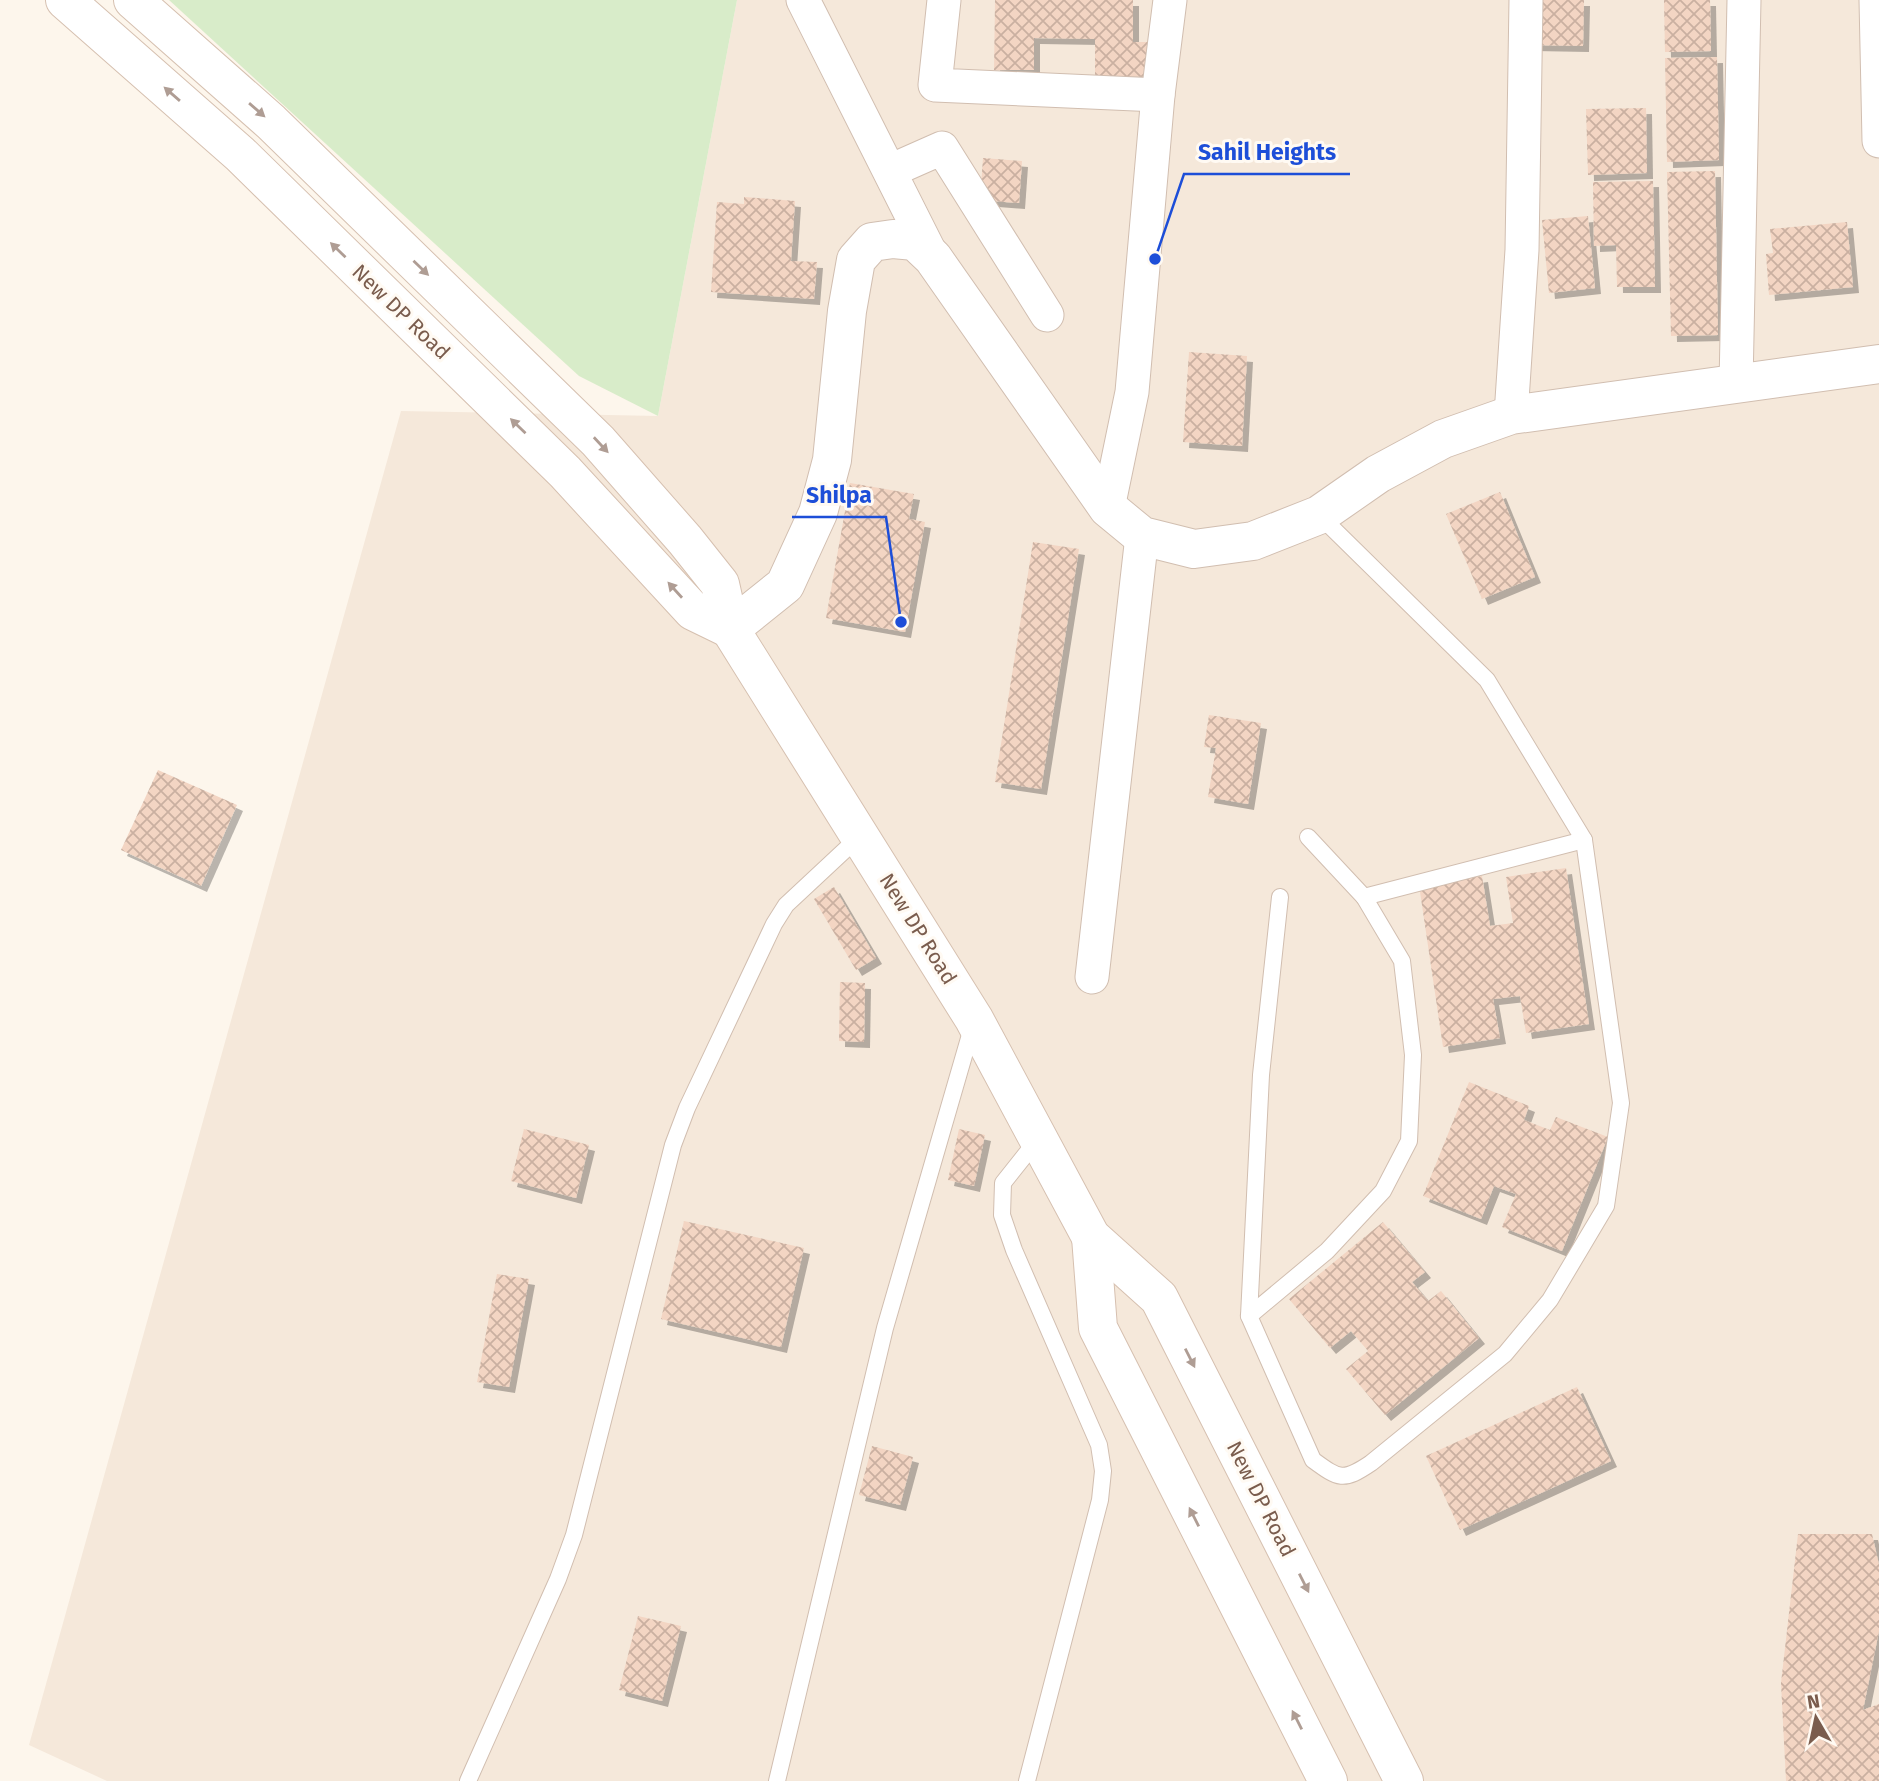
<svg xmlns="http://www.w3.org/2000/svg" width="1879" height="1781" viewBox="0 0 1879 1781" font-family="'Fira Sans',sans-serif">
<defs>
<pattern id="building-cross-hatch" width="8" height="8" patternUnits="userSpaceOnUse" patternTransform="scale(1.75)"><rect width="8" height="8" fill="#f3d5c3"/><path d="M0 0l8 8M0 8l8-8" fill="none" stroke="#cab0a1"/></pattern>
<filter id="shadow"><feDropShadow dx="6" dy="6" stdDeviation="0" flood-color="#0004"/></filter>
</defs>
<rect width="100%" height="100%" fill="#fdf6ec"/>
<path fill="#f5e8da" d="M737,0H1879V1781H107L29,1745L401,411L658,416Z"/>
<path fill="#d8ecc9" d="M169,0H737L658,416L579,376Z"/>
<g fill="url(#building-cross-hatch)" filter="url(#shadow)">
<path d="M995,0H1133V42H1155L1154,77L1095,76V39L1034,38V70H994Z"/>
<path d="M1529,0H1584L1583,46L1528,45Z"/>
<path d="M1664,0H1710L1711,51L1665,52Z"/>
<path d="M1717,57L1719,160L1667,162L1665,58Z"/>
<path d="M1646,108L1647,173L1588,175L1586,109Z"/>
<path d="M983,158L1022,161L1019,203L980,200Z"/>
<path d="M1715,171L1718,335L1671,336L1667,172Z"/>
<path d="M1653,181L1655,287H1617L1616,245L1594,246L1593,182Z"/>
<path d="M744,197L795,201L791,261L817,262L814,299L711,292L717,202L744,204Z"/>
<path d="M1588,216L1595,288L1549,293L1542,220Z"/>
<path d="M1847,222L1853,287L1769,295L1766,254L1773,253L1770,229Z"/>
<path d="M1189,352L1247,356L1242,446L1183,442Z"/>
<path d="M850,483L914,494L909,519L925,522L905,632L826,618Z"/>
<path d="M1500,492L1535,577L1482,599L1446,514Z"/>
<path d="M1033,542L1079,549L1041,789L995,782Z"/>
<path d="M1209,715L1261,723L1248,804L1208,797L1216,748L1204,747Z"/>
<path d="M158,770L237,805L201,886L121,850Z"/>
<path d="M1566,868L1589,1024L1526,1033L1520,996L1493,999L1500,1038L1443,1047L1419,885L1482,876L1490,926L1513,923L1506,877Z"/>
<path d="M834,887L876,958L856,970L814,899Z"/>
<path d="M840,982L865,983L864,1042L839,1041Z"/>
<path d="M1469,1082L1529,1106L1524,1120L1550,1130L1556,1117L1608,1137L1562,1251L1502,1227L1516,1194L1494,1186L1481,1219L1423,1196Z"/>
<path d="M524,1129L589,1145L576,1198L511,1181Z"/>
<path d="M959,1129L985,1135L974,1186L948,1180Z"/>
<path d="M684,1221L804,1248L781,1347L661,1319Z"/>
<path d="M1383,1222L1425,1272L1412,1282L1428,1301L1441,1291L1479,1338L1385,1415L1346,1369L1368,1351L1351,1331L1330,1348L1289,1299Z"/>
<path d="M497,1274L529,1279L509,1387L477,1382Z"/>
<path d="M1577,1387L1611,1461L1460,1530L1426,1456Z"/>
<path d="M872,1446L913,1457L900,1505L859,1495Z"/>
<path d="M1798,1534H1872L1879,1565V1631L1863,1710L1879,1704V1781H1786L1781,1683Z"/>
<path d="M638,1616L681,1626L662,1701L619,1690Z"/>
</g>
<g fill="none" stroke-linecap="round" stroke-linejoin="round">
<g stroke="#d1beb0" stroke-width="18">
<g id="service">
<path d="M1319,515L1487,680L1584,840L1621,1103L1606,1206L1550,1300L1505,1354L1371,1463C1343,1482 1339,1479 1313,1460L1249,1316L1327,1251L1383,1191L1409,1141L1413,1055L1402,961L1364,897"/>
<path d="M1308,837L1364,897L1584,840"/>
<path d="M1249,1316L1261,1075L1280,897"/>
<path d="M468,1781L558,1579L574,1535L673,1145L687,1108L774,924L786,905L860,836"/>
<path d="M777,1781L885,1328L972,1028"/>
<path d="M1027,1781L1100,1500L1103,1471L1099,1445L1014,1250L1002,1215L1003,1183L1038,1139"/>
</g>
</g>
<g stroke="#d1beb0" stroke-width="35">
<g id="minor">
<path d="M803,0L933,258"/>
<path d="M944,0L935,85L1158,95"/>
<path d="M1876,0L1879,141"/>
<path d="M890,171L942,148L1047,315"/>
<path d="M1736,384L1744,0"/>
<path d="M1511,415L1522,250L1526,0"/>
<path d="M1108,508L1132,392L1158,95L1170,0"/>
<path d="M1092,977L1142,536"/>
</g>
</g>
<g stroke="#d1beb0" stroke-width="40">
<path id="tertiary" d="M730,629L785,585L818,513L832,460L847,311L856,260L872,242L893,239L915,241L933,258L1108,508L1142,536L1194,549L1253,541L1319,515L1378,474L1443,439L1511,415L1879,364"/>
</g>
<g stroke="#d6c0b0" stroke-width="40">
<g id="secondary">
<path d="M65,0L240,154L565,472L693,611L730,629"/>
<path d="M133,0L271,122L598,441L685,540L720,584L730,629L974,1019L1091,1237L1159,1298L1404,1781"/>
<path d="M1091,1237L1098,1328L1328,1781"/>
</g>
</g>
<use href="#service" stroke="#fff" stroke-width="16"/>
<use href="#minor" stroke="#fff" stroke-width="33"/>
<use href="#tertiary" stroke="#fff" stroke-width="38"/>
<use href="#secondary" stroke="#fff" stroke-width="38"/>
</g>
<defs><path id="oneway-solid" d="M-6-.8H1V-3.2L6.5 0L1 3.2V.8H-6Z" transform="scale(1.75)"/></defs>
<g fill="#af9d94">
<use href="#oneway-solid" transform="translate(172 94) rotate(-139)"/>
<use href="#oneway-solid" transform="translate(257 110) rotate(41)"/>
<use href="#oneway-solid" transform="translate(338 250) rotate(-136)"/>
<use href="#oneway-solid" transform="translate(421 268) rotate(44)"/>
<use href="#oneway-solid" transform="translate(518 426) rotate(-136)"/>
<use href="#oneway-solid" transform="translate(601 445) rotate(47)"/>
<use href="#oneway-solid" transform="translate(675 590) rotate(-132)"/>
<use href="#oneway-solid" transform="translate(1190 1358) rotate(63)"/>
<use href="#oneway-solid" transform="translate(1194 1517) rotate(-117)"/>
<use href="#oneway-solid" transform="translate(1304 1583) rotate(63)"/>
<use href="#oneway-solid" transform="translate(1297 1720) rotate(-117)"/>
</g>
<g text-anchor="middle" stroke-width="6" stroke-linejoin="round" paint-order="stroke">
<g font-size="21" fill="#7a5c4d" stroke="#fffaf3">
<text transform="translate(401 312) rotate(44)" y="7">New DP Road</text>
<text transform="translate(918 929) rotate(58)" y="7">New DP Road</text>
<text transform="translate(1261 1499) rotate(63)" y="7">New DP Road</text>
</g>
</g>
<path fill="none" stroke="#1d4ed8" stroke-width="2.5" d="M1155 259L1184 174H1350M901 622L886 517H792"/>
<g fill="#1d4ed8" stroke="#fffaf3" stroke-width="2.5">
<circle cx="1155" cy="259" r="7"/>
<circle cx="901" cy="622" r="7"/>
</g>
<g font-size="23" text-anchor="middle" font-weight="bold" fill="#1d4ed8" stroke="#fffaf3" stroke-width="6" stroke-linejoin="round" paint-order="stroke">
<text x="1267" y="160">Sahil Heights</text>
<text x="839" y="503">Shilpa</text>
</g>
<g transform="translate(1816 1718) rotate(351)" stroke="#fffaf3" stroke-width="5" paint-order="stroke">
<path d="M0-5L12 26L0 18L-12 26Z" fill="#7a5c4d"/>
<text y="-10" font-size="19" font-weight="bold" text-anchor="middle" fill="#7a5c4d">N</text>
</g>
</svg>
